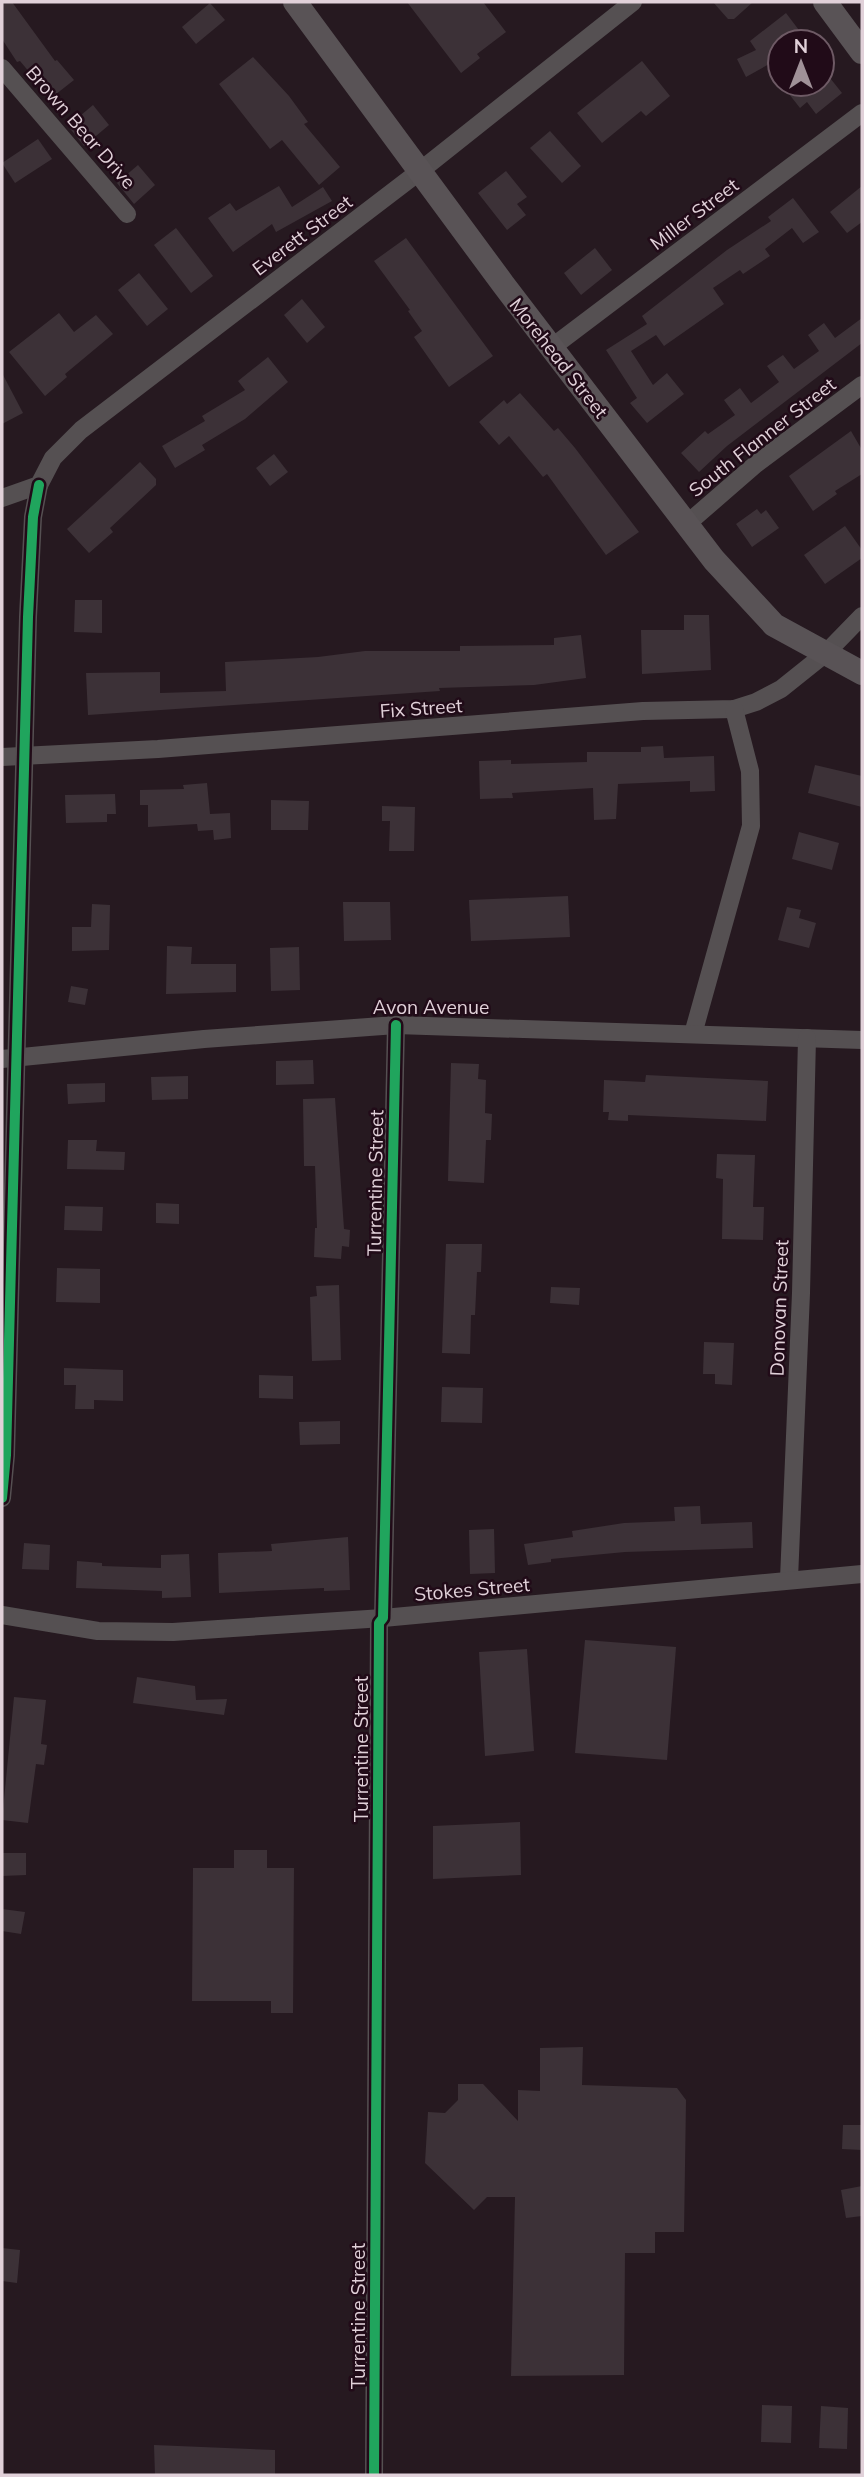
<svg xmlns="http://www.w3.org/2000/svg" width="864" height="2477" viewBox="0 0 864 2477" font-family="Mulish,sans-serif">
<rect width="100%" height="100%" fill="#261920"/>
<g fill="#3c3137">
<path d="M2,2H12L55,61L57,60L74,80L51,98L20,61L17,62L2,39Z"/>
<path d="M407,2H483L506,32L477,54L480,58L461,73Z"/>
<path d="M713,2H753L734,19H728Z"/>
<path d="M210,3L225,20L196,44L182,27Z"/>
<path d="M786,13L808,42H780V58L746,77L737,59L756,50L750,41Z"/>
<path d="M253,57L289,96L308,122L304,124L340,167L319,185L282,140L270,149L219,84Z"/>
<path d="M642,61L670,96L646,116L641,111L602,143L577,113Z"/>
<path d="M822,68L842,93L816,114L807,102L800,108L789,94L801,84H822Z"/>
<path d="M93,105L109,125L84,146L68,126Z"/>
<path d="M550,131L581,166L562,183L530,148Z"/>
<path d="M38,139L52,159L15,183L2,163Z"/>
<path d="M138,165L155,185L134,204L117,183Z"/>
<path d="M506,171L527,197L517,204L526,215L507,230L478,193Z"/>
<path d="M279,186L292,207L323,187L332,201L276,232L272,224L233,252L208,218L230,203L236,211Z"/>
<path d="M862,186V222L847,233L830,212Z"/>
<path d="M793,198L819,232L803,243L792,228L765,249L770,256L743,274L740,270L713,288L724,304L664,346L656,335L631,351L653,385L667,373L684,394L647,423L630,403L637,398L606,350L647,324L642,316L727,250L771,221L768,217Z"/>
<path d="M176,228L213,276L191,293L154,245Z"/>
<path d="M406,238L493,356L449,387L414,337L422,331L408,311L410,310L374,261Z"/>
<path d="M595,248L612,270L581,295L564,273Z"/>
<path d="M139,273L168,309L147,326L118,290Z"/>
<path d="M302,299L325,327L307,343L284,315Z"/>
<path d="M59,313L74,332L96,315L113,334L65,374L67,377L45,396L9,352Z"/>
<path d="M862,318V343L727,446L699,472L681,453L705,431L708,434L735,415L724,400L740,388L751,403L779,382L767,366L783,355L794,369L819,351L808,335L824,323L835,338Z"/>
<path d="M268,357L288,382L245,419L202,445L205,450L175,468L162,446L205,421L202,416L245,390L238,381Z"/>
<path d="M2,373L23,413L2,424Z"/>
<path d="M520,393L554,431L558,428L575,448L639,532L606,555L547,474L543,477L509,436L499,445L479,422L504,400L507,404Z"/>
<path d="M851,431L862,450V474L835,491L837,494L813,511L789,476Z"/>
<path d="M274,454L288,472L270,486L256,468Z"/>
<path d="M140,462L156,479V485L110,528L113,532L89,553L67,529Z"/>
<path d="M757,509L761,514L766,510L779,528L752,547L736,524Z"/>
<path d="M845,526L862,550V558L825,584L804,555Z"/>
<path d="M75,600H102V633L74,632Z"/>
<path d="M684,615H709L711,670L642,674L641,630H684Z"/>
<path d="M581,635L586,678L534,685L439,688L440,691L88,715L86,673L160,672V693L226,691L225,662L318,657L365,651H460V646L554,645V638Z"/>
<path d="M663,746L664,758L714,756L715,791L690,792V781L618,784L616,819L594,820L593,788L512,793L513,798L480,799L479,761L511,760V764L587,762V752H641V747Z"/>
<path d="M815,765L862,776V807L808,793Z"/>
<path d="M207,783L210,814L230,813L231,838L214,840L213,830L198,831L197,824L148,827V805H140V790L184,789L183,785Z"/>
<path d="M115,794L116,814H107V822L66,823L65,795Z"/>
<path d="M271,800L309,801L308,830H271Z"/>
<path d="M382,806L415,807L414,851H389L390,821H382Z"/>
<path d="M799,832L839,843L832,870L792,859Z"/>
<path d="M568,896L570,937L471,941L469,900Z"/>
<path d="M343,902H390L391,940L344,941Z"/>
<path d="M92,904L110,905L109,950L72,951V927H91Z"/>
<path d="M787,907L801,910L799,918L816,923L809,948L778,940Z"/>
<path d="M167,946L192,947L191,964H236V992L166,994Z"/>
<path d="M299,947L300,990L271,991L270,948Z"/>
<path d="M71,986L88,989L85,1005L68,1002Z"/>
<path d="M313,1060L314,1084L276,1085V1061Z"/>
<path d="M451,1063L479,1064L478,1079L486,1080L485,1113L492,1114L491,1140H486L484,1183L448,1181Z"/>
<path d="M646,1075L768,1081L766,1121L628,1115V1121L608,1120L609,1112H603L604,1080L645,1082Z"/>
<path d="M188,1076V1099L152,1100L151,1077Z"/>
<path d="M105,1083V1102L68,1104L67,1084Z"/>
<path d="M335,1098L344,1229L350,1230L349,1247L342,1246L341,1259L314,1257L315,1228H317L315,1166H304L303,1099Z"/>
<path d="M68,1140H97L96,1151L125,1152L124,1170L67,1169Z"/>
<path d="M717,1154L755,1155L753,1207H764L763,1240L722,1239L723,1179L716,1178Z"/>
<path d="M156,1203L179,1204V1224L156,1223Z"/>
<path d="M65,1206L103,1207L102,1231L64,1230Z"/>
<path d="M446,1244H482L481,1272H477L475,1315H471L470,1354L442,1353Z"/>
<path d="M57,1268L100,1269V1303L56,1302Z"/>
<path d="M339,1285L341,1360L312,1361L310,1297L317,1296L316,1286Z"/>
<path d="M551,1287L580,1288L579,1305L550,1303Z"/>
<path d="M704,1342L734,1343L732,1385L715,1384V1374H703Z"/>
<path d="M64,1368L123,1370V1401L94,1400V1409H75L76,1385H64Z"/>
<path d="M259,1375L293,1376V1399L259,1398Z"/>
<path d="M442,1387L483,1388L482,1423L441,1422Z"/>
<path d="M340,1421V1444L300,1445L299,1422Z"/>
<path d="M700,1506L701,1524L752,1522L753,1548L625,1552L551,1559V1562L528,1565L524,1544L573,1537L572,1531L624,1523L675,1521L674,1507Z"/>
<path d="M494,1529L495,1573L470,1574L469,1530Z"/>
<path d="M348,1537L350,1590L324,1591V1588L219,1593L218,1553L272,1551L271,1544Z"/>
<path d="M24,1543L50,1545L49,1570L22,1569Z"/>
<path d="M189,1554L191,1597L162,1598V1591L76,1588L77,1561L102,1563V1566L161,1568V1555Z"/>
<path d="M585,1640L676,1647L667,1760L575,1753Z"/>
<path d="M527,1649L534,1751L485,1756L479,1652Z"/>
<path d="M137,1677L195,1686L196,1700L227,1699L224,1715L133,1703Z"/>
<path d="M14,1697L46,1700L41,1744L47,1745L44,1765L36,1764L28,1823L2,1820Z"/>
<path d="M520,1822L521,1875L433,1879V1826Z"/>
<path d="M234,1850H267V1868H294L293,2013H271V2001H192L193,1868H234Z"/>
<path d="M2,1853H26V1875L2,1876Z"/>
<path d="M2,1909L25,1912L21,1934L2,1931Z"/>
<path d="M583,2047L582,2085L677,2088L686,2100L684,2232H655V2253H625L624,2375L511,2376L515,2197H487L474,2210L425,2163L428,2112L445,2113L458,2100V2084H483L518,2121V2090L540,2091V2048Z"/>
<path d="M843,2125H862V2150L842,2149Z"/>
<path d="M862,2186V2216L846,2218L841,2190Z"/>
<path d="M2,2248L20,2250L17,2283L2,2281Z"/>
<path d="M762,2405L792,2406L791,2443L761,2442Z"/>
<path d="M821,2406L848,2408L847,2449L819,2448Z"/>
<path d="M154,2445L275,2450V2475H155Z"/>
</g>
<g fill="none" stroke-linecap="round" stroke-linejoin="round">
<g stroke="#555052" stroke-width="18">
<path d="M2,68L127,214"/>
<path d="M551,348L862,113"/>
<path d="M2,498L39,485L53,458L81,430L420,171L633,2"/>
<path d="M688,523L756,464L862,385"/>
<path d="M2,757L158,749L643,711L734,709L756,702L781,689L826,653L862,616"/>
<path d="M693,1034L751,826L750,771L734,709"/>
<path d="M2,1059L204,1039L396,1025L862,1040"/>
<path d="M2,1498L6,1455L28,617L33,517L39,485"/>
<path d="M789,1579L801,1293L807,1038"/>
<path d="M2,1615L98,1631L173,1632L383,1618L862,1574"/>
<path d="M374,2475L379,1623L383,1618L396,1025"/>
</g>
<g stroke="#595356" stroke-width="24">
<path d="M295,2L503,284L714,560L774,625L862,673"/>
<path d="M825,2L862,52"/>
</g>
<g stroke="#210b18" stroke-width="15">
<g id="cycleway">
<path d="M2,1498L6,1455L28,617L33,517L39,485"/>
<path d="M374,2475L379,1623L383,1618L396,1025"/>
</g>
</g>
<use href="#cycleway" stroke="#20a55d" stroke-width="10"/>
</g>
<g text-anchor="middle" stroke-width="5" stroke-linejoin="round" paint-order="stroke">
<g font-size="19" fill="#e1d1d9" stroke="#210b18">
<text transform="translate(81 127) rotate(49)" y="7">Brown Bear Drive</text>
<text transform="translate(694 214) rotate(-37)" y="7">Miller Street</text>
<text transform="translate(302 235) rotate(-37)" y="7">Everett Street</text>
<text transform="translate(559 358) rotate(52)" y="7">Morehead Street</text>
<text transform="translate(762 437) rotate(-38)" y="7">South Flanner Street</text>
<text transform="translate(421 708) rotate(-4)" y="7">Fix Street</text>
<text x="431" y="1014">Avon Avenue</text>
<text transform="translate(375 1183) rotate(-89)" y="7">Turrentine Street</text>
<text transform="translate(779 1308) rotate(-88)" y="7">Donovan Street</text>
<text transform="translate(472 1589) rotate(-5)" y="7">Stokes Street</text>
<text transform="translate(361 1749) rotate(-90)" y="7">Turrentine Street</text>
<text transform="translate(358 2316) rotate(-90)" y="7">Turrentine Street</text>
</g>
</g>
<rect width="864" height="2477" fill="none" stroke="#e1d1d9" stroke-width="7"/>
<g transform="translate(801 63)"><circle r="33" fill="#210b18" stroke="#6e5a65" stroke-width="2"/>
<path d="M0-5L12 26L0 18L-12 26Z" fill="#a09198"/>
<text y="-10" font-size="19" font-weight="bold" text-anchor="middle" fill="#e1d1d9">N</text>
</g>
</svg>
